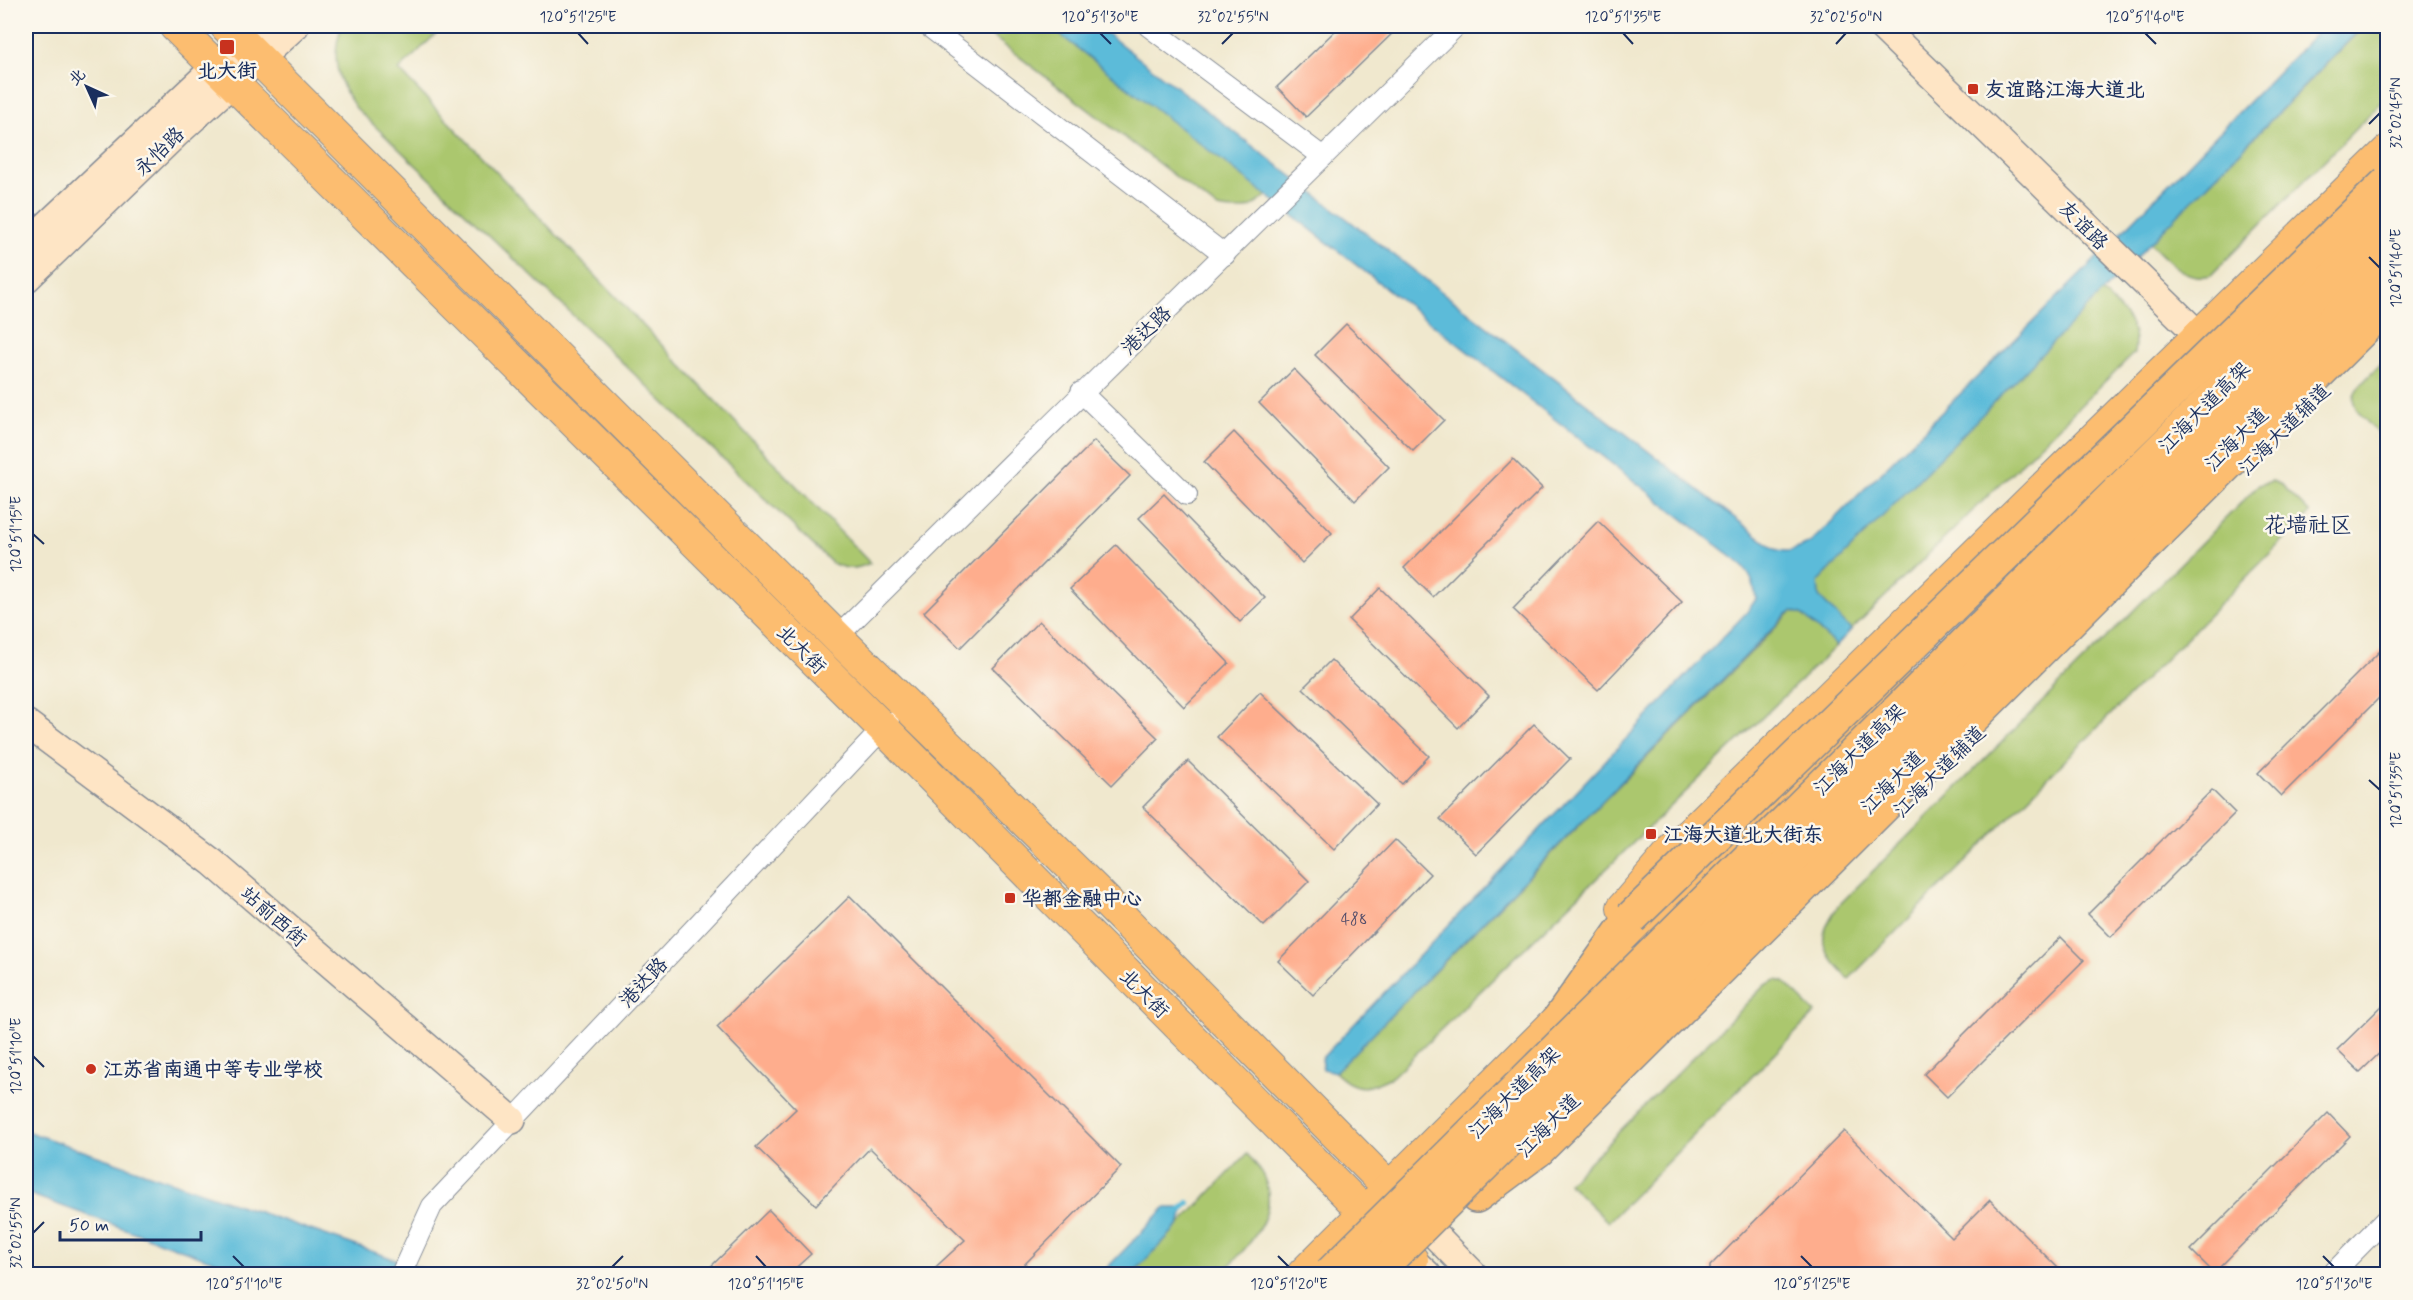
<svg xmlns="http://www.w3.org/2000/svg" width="2413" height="1300" viewBox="0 0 2413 1300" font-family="Mynerve,'LXGW WenKai TC',sans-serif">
<rect width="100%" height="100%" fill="#fbf7ec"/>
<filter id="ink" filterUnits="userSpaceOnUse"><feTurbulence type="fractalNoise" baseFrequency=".0167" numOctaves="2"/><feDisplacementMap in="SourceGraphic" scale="12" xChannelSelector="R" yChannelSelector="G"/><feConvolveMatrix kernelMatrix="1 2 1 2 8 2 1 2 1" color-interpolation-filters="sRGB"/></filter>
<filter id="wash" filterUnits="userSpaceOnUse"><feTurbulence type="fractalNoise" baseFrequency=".008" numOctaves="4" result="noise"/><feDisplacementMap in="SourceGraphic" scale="24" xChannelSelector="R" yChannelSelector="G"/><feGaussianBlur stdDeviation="1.35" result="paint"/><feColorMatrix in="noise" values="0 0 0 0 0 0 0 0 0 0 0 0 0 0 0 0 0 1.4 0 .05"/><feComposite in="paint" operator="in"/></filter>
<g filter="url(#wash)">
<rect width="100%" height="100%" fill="#f0e8ce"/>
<g fill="#abc76e" stroke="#637b66" stroke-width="1.5">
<path d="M342,26H444L399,70L870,563C855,570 847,570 832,563L356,108C337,82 330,57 342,26Z"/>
<path d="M979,26H1049L1267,195C1251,211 1238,212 1217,208Z"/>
<path d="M2364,26H2387V97L2211,275C2185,282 2167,260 2150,243Z"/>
<path d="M2102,292C2122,312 2139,323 2134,353L1851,630L1819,597L1818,582Z"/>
<path d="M2387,358V434L2383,439C2340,394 2346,400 2387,358Z"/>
<path d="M2272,481L2282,485L2310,513L1849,979C1821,950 1814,940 1839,905L2259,485Z"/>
<path d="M1792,611L1802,614L1836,646L1393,1076C1368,1089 1356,1093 1335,1072Z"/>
<path d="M1776,980L1784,982L1815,1013L1608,1222L1568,1183L1765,985Z"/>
<path d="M1247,1154C1293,1200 1256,1239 1221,1274H1132Z"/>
</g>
<g fill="#5bbbd9" stroke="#3b759c" stroke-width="1.5">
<path d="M1049,26H1097L1775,549C1788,554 1798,549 1810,543L2082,273L2323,26H2363L1818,582L1819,597L1851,630L1836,646L1802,614L1792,611L1787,614L1335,1072L1323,1069L1321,1059L1747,612L1756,599C1754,581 1750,573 1737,561Z"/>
<path d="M26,1131L437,1274H249L26,1193Z"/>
<path d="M1165,1208H1184L1179,1225L1132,1274H1101Z"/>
</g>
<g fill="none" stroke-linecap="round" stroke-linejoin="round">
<path stroke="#5bbbd9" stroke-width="6" d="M1178,1213L1188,1203"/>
</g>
<g id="blocks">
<g fill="#fead8d">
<path d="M1340,26H1400L1306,117L1277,87Z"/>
<path d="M1346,324L1444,420L1413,451L1315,355Z"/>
<path d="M1294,369L1389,467L1355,501L1259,403Z"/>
<path d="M1234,432L1332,533L1302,563L1204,462Z"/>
<path d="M1094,441L1130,476L960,648L924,612Z"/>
<path d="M1513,459L1542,488L1433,597L1404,568Z"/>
<path d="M1164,494L1265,598L1240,622L1139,518Z"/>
<path d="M1598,521L1682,602L1598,690L1513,609Z"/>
<path d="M1116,545L1229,663L1184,707L1070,589Z"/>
<path d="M1380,588L1489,696L1458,728L1349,620Z"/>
<path d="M1039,621L1158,738L1112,785L993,668Z"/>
<path d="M2388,643V689L2281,796L2258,773Z"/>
<path d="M1331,660L1429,756L1402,784L1303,688Z"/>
<path d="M1260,692L1377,804L1334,849L1217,737Z"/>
<path d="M1534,724L1570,759L1476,854L1440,819Z"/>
<path d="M1188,761L1309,881L1264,926L1143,807Z"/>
<path d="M2212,790L2235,813L2111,937L2088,914Z"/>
<path d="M1395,840L1430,874L1313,995L1278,961Z"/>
<path d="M850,896L1121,1167L1015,1274H928L965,1240L870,1148L816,1205L756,1147L796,1109L717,1027Z"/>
<path d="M2061,937L2084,960L1947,1097L1924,1074Z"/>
<path d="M2388,1000V1045L2360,1072L2337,1050Z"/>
<path d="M2328,1113L2350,1136L2214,1273L2191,1250Z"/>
<path d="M1844,1131L1952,1238L1990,1200L2064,1274H1710V1266Z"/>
<path d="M769,1210L811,1254L789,1274H703Z"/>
</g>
</g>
</g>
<g filter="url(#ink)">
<use href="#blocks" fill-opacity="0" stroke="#868c96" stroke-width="1.5"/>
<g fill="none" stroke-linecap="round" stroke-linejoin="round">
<g stroke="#868c96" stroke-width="22">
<g id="street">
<path d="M928,26L1225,255"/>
<path d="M1148,26L1323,157"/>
<path d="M1081,392L1187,495"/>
<path d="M837,637C1042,432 1250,229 1456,26"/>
<path d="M401,1274L432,1206L889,722"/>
<path d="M2332,1274L2388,1217"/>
</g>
</g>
<g stroke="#868c96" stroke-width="30">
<g id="secondary">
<path d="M1881,26L2213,349"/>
<path d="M26,245L259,26"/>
<path d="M26,279L175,135L295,26"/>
<path d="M26,723L212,862L512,1120"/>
<path d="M1436,1236L1473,1274"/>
<path d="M1412,1260L1427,1274"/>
</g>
</g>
<g stroke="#868c96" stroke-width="34">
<g id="primary">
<path d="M175,26L883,728L1412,1260"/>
<path d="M226,26L837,637L1096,891L1422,1221"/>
<path d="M1623,908L1672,851L2388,151"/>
<path d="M1303,1274L1896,683"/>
</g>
</g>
<g stroke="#868c96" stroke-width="36">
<g id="highway">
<path d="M1558,1021L1631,918"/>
<path d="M1476,1196L1538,1150"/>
</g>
</g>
<use href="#street" stroke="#fff" stroke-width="20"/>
<use href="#secondary" stroke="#fee5c5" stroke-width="27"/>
<use href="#primary" stroke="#fcbd6f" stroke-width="32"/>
<use href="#highway" stroke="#fcbd6f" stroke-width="33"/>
<g stroke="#868c96" stroke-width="36" stroke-linecap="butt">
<g id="highway-bridge">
<path d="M1631,918L2388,182"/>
<path d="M1538,1150L2368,324L2388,300"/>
<path d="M1330,1274L2388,224"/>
<path d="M1374,1274L2388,266"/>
</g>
</g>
<use href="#highway-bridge" stroke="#fcbd6f" stroke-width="33"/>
</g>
</g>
<path fill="none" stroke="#1b2f5e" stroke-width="2" d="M578,33L588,44M1100,33L1111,44M1623,33L1633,44M2145,33L2156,44M1222,44L1233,33M1836,44L1846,33M2369,124L2380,113M2369,257L2380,268M33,534L44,544M2369,780L2380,790M33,1056L44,1067M33,1233L44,1222M233,1256L244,1267M756,1256L766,1267M1278,1256L1289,1267M1801,1256L1812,1267M2323,1256L2334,1267M612,1267L623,1256"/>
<g fill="#c8321e" stroke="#fbf7ec" stroke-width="2">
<rect x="219" y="39" width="16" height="16" rx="3"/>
<rect x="1967" y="83" width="12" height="12" rx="3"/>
<rect x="1645" y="828" width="12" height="12" rx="3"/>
<rect x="1004" y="892" width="12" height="12" rx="3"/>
<circle cx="91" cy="1069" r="6"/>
</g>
<g text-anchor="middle" stroke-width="5" stroke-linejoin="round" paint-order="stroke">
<g font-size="16" fill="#544e6a">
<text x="1354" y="924">488</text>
</g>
<g font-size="20" font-weight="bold" fill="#1b2f5e" stroke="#fbf7ec" text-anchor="start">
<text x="227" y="77" text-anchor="middle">北大街</text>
<text x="1985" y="96">友谊路江海大道北</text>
<text x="1663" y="841">江海大道北大街东</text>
<text x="1022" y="905">华都金融中心</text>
<text x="103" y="1076">江苏省南通中等专业学校</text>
</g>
<g font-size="20" fill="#1b2f5e" stroke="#fbf7ec">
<text transform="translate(159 151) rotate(-44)" y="7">永怡路</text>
<text transform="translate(2084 225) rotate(45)" y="7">友谊路</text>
<text transform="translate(1146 330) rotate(-44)" y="7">港达路</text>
<text transform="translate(2204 407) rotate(-45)" y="7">江海大道高架</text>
<text transform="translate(2284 429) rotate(-45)" y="7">江海大道辅道</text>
<text transform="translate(2236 439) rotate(-45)" y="7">江海大道</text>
<text transform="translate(802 649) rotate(45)" y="7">北大街</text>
<text transform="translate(1859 749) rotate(-45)" y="7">江海大道高架</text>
<text transform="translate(1939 771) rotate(-45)" y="7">江海大道辅道</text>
<text transform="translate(1892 782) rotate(-45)" y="7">江海大道</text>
<text transform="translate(274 916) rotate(41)" y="7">站前西街</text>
<text transform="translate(643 982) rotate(-47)" y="7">港达路</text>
<text transform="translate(1145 993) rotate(45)" y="7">北大街</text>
<text transform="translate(1514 1092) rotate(-45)" y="7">江海大道高架</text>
<text transform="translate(1548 1125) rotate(-45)" y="7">江海大道</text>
</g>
<g font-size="22" fill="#1b2f5e" stroke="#fbf7ec">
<text x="2308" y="532">花墙社区</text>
</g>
</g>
<rect width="2413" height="1300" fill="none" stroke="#fbf7ec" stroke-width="66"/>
<g transform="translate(87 87) rotate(315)" stroke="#fbf7ec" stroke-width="4.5" paint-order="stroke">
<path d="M0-4.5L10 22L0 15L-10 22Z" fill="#1b2f5e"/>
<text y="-9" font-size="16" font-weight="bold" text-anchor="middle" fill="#1b2f5e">北</text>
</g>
<path d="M60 1231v9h141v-9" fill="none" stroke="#1b2f5e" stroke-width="3"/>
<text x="69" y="1231" font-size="18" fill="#1b2f5e" stroke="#fbf7ec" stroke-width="4.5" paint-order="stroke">50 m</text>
<rect x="33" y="33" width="2347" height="1234" fill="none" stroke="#1b2f5e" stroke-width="2"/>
<g font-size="15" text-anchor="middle" fill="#1b2f5e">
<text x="578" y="22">120°51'25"E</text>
<text x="1100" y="22">120°51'30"E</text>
<text x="1233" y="22">32°02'55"N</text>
<text x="1623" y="22">120°51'35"E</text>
<text x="1846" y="22">32°02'50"N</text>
<text x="2145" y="22">120°51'40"E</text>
<text transform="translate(2396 113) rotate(-90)" y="5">32°02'45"N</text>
<text transform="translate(2396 268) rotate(-90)" y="5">120°51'40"E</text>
<text transform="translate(16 534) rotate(-90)" y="5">120°51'15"E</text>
<text transform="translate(2396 790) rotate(-90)" y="5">120°51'35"E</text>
<text transform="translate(16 1056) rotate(-90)" y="5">120°51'10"E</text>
<text transform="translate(16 1233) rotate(-90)" y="5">32°02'55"N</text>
<text x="244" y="1289">120°51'10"E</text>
<text x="612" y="1289">32°02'50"N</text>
<text x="766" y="1289">120°51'15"E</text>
<text x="1289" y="1289">120°51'20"E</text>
<text x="1812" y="1289">120°51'25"E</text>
<text x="2334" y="1289">120°51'30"E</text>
</g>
</svg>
